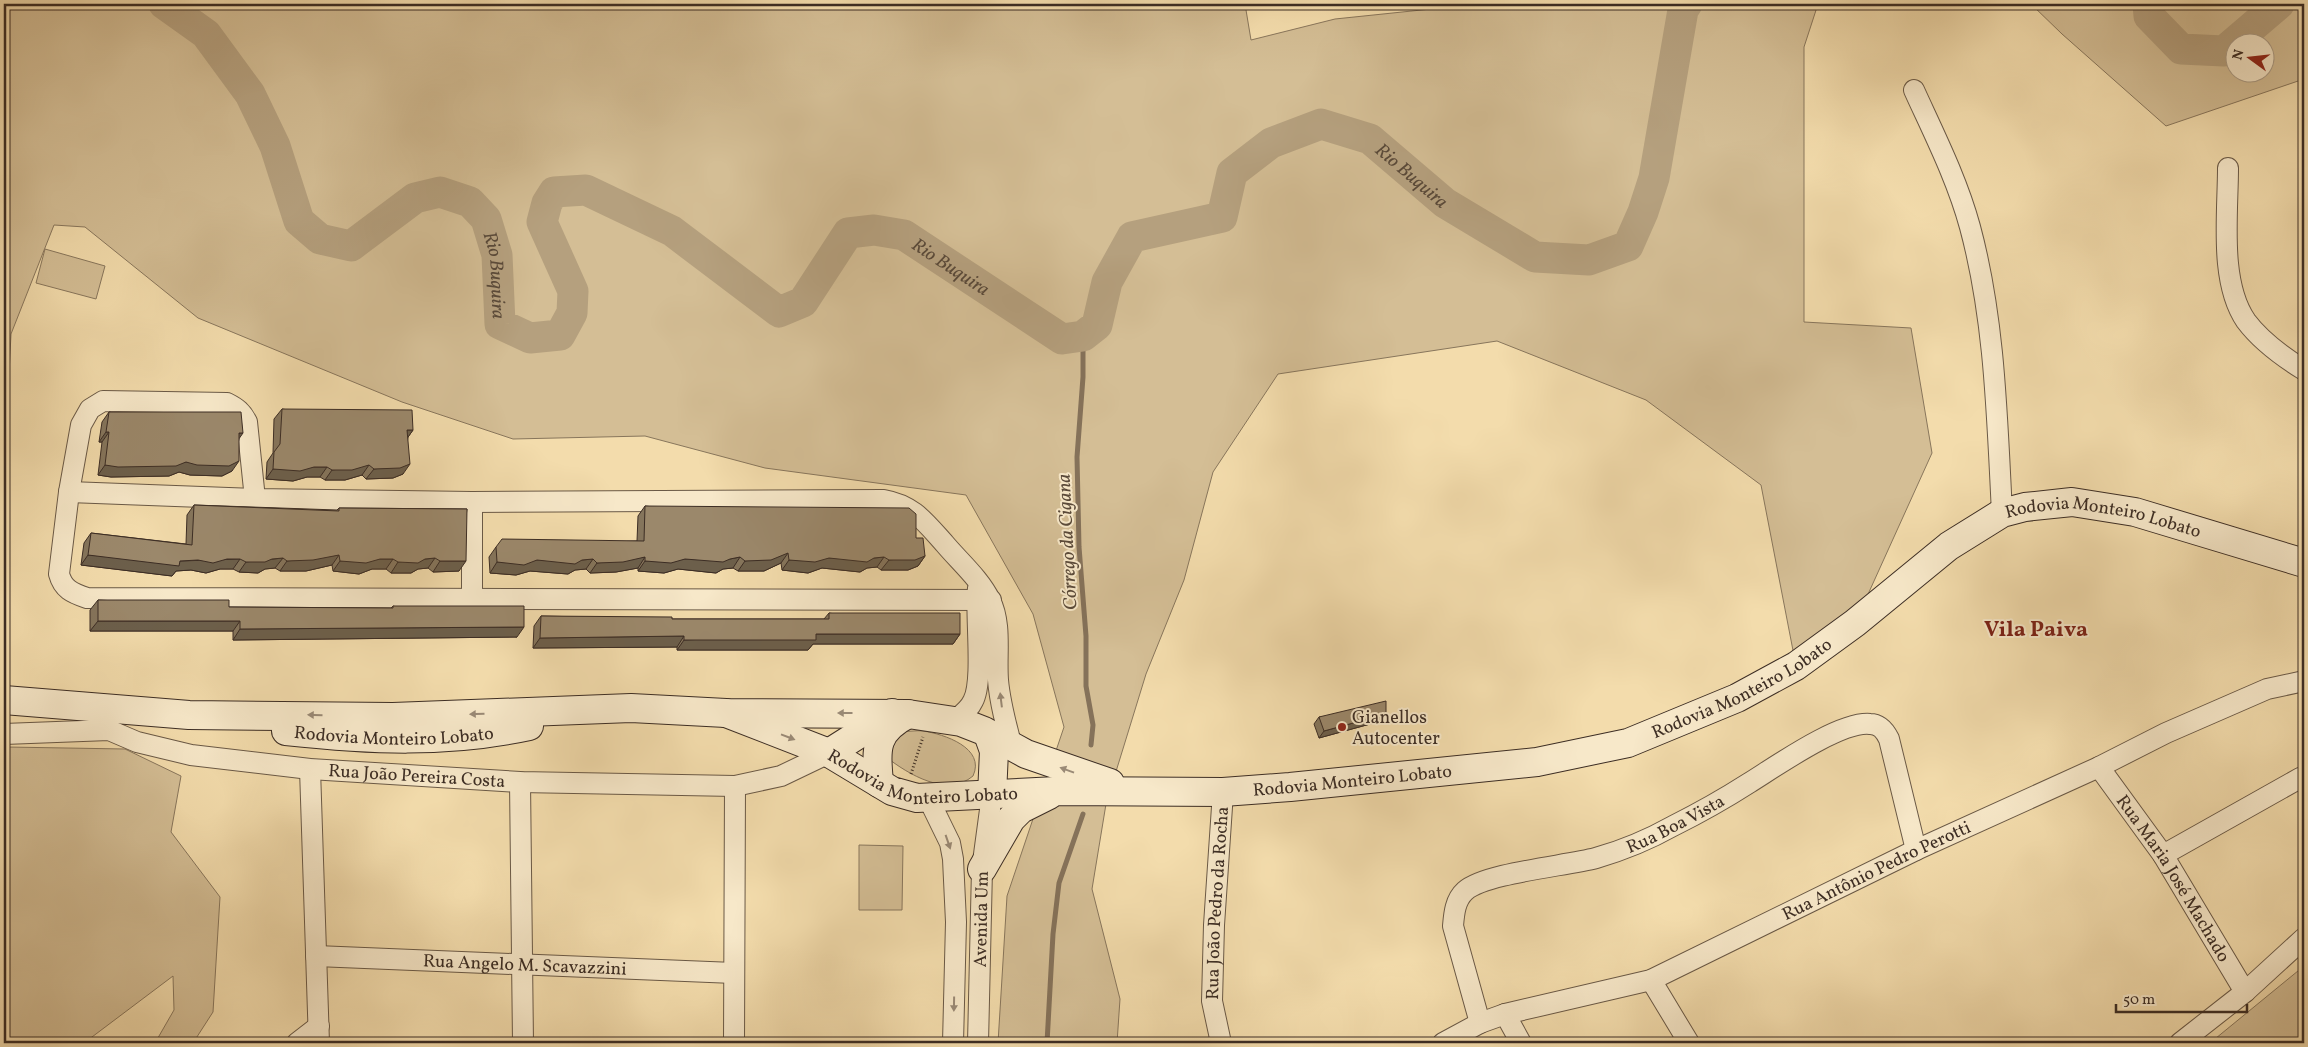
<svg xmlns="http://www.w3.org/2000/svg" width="2308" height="1047" viewBox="0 0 2308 1047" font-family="Vollkorn,serif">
<rect width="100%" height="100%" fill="#f3dcac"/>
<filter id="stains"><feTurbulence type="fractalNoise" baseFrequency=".004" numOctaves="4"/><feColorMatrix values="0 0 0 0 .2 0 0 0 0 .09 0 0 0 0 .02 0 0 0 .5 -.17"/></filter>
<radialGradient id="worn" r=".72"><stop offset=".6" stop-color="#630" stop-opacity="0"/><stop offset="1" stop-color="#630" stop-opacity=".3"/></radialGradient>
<g fill="#d4be95" stroke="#88765c" fill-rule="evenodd">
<path d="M4,4H1245L1251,40L1335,19L1479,4H1818L1804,47V322L1911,328L1932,453L1855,623L1796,666L1761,485L1646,400L1497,341L1278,374L1213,472L1184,580L1146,674L1106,804L1092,889L1120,999L1117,1043H998L1007,896L1064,727L1033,614L966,495L765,468L645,436L513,439L402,402L198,318L85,227L54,225L11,334L4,474Z"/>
<path d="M2031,4H2304V79L2166,126L2062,34ZM2266,42V72H2236V42Z"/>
<path d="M45,249L105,266L96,299L36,283Z"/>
<path d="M903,731C910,732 916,730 923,731C944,734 986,748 973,776C947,798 908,774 886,757L888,739Z"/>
<path d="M7,747L125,749L181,776L171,832L220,897L213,1012L193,1043H155L174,1010L173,976L84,1043H4V748Z"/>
<path d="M859,845L903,846L902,910H859Z"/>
<path d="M2304,966V1043H2210Z"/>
</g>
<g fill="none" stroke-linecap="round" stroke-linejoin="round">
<g stroke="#85725a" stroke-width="5">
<path d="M1083,336V377L1077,457L1079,547L1086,636V686L1093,725L1091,745"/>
<path d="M1047,1043L1053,934L1059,883L1083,814"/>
</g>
<g stroke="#b5a07e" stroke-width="31">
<path id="s1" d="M164,4L206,34L250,94L275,146L299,221L320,239L351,246L415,198L440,192L470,202L486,219L497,255L500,324L530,338L560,335L572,313L573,291L542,222L547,203L554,192L586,190L672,231L779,312L803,302L848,233L874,230L904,235L1062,339L1083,336L1097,325L1107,282L1132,237L1222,217L1232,173L1271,143L1321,124L1370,139L1445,203L1535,257L1589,260L1628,246L1643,212L1654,178L1683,10L1687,4"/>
<path d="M2148,4L2149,16L2181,49L2224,51L2279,4"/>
</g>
<g stroke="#6a5946" stroke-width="22">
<g id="street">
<path d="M1914,90C1934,134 1957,179 1970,227C1995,320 1997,417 2002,513"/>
<path d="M2228,168C2228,214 2219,282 2246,321C2261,341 2283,357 2304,370"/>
<path d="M69,492L255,499L472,502L884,500C913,505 925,522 944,543C959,561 980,579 990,600C1002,624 996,654 998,680C1000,703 1006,725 1012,747"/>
<path d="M255,499L247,422C242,412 237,408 227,403L103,401L90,409L81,425L69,492L59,574C63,589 72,593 87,598L991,600"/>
<path d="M472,599V502"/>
<path d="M954,721C961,715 969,710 973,701C984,681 975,615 978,588"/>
<path id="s2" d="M4,734L109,730L137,742L191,755L310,769L520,782L735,786L781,776L829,753"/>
<path id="s3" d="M2099,767L2163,855L2245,992"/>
<path d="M310,769L319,1043"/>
<path d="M520,782L523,1043"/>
<path d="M928,798L950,843L953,859L956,922L953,1043"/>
<path d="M2163,855L2300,778"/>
<path id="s4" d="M316,956L734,973"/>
<path d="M1651,980L1689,1043"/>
<path d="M1505,1014L1521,1043"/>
<path id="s5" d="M1480,1023L1453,926C1454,914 1455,900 1465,891C1485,873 1566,866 1596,858C1624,850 1648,840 1673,826C1699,813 1724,799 1749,783C1775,767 1840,721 1870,724C1880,724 1885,731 1889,739L1916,850"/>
<path d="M297,1043L319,1026"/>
<path d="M734,1043L735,786"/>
<path id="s6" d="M978,1043L982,869L992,795"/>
<path id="s7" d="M1221,1043L1212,1001L1214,925L1223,792"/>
<path id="s8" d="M1443,1043L1480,1023L1505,1014L1651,980L1916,850L2099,767L2166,733L2267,689L2304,681"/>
<path d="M2180,1043L2245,992L2304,938"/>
</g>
</g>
<g stroke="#3c2d24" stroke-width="30">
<g id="secondary">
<path d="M4,700L189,715L393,717L631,708L726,713L908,714L961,722L984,731L1026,754L1110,783"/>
<path id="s9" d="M726,713L829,753L892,791L917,798L1057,791L1223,792L1290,787L1537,762L1628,743L1737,698L1796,666L1855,623L1949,546L2002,513L2025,507L2072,502L2135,512L2304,563"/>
<path id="s10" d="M286,731C370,740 445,744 529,726"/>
<path d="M988,734L994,751L992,795"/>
<path d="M829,753L892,713"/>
<path d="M879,783C876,748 874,732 908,714"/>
<path d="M982,869L1011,819L1021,809L1049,795"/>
</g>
</g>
<path stroke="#3c2d24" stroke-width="3" stroke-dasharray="1 2.5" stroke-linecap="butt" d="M911,774L923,737"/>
<use href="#street" stroke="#f7e8c9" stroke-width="20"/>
<use href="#secondary" stroke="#f7e8c9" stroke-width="28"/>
</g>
<g fill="#85755c" stroke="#3c2d24">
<path d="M282,409L413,430L408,437L403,474L393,478L366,479L362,475L345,480H325L320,477H307L293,481L266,479L267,462L273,453L274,419Z"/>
<path d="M109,412L239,439L232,471L222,476L190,475L179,472L169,476L111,477L98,475L102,442H99L102,422Z"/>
<path d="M194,505L337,510L339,508L467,509L459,571L433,572L428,568L418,569L411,573H391L386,569H372L359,574L333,571L332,565L306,571H280L275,568L265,569L258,573L239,572L233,569H220L206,573L191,570L176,571L172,576L81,565L84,543L91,533L186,544L187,515Z"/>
<path d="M645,506L916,538L925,556L918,566L908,570H881L877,567L867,568L860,572L822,568L808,573L782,570L781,563L764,571H738L733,568L723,569L716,573L678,569L664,573L638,571V568L616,572L590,573L586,569L575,570L568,574L530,571L516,575L490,573L489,557L496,547L637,541L638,516Z"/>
<path d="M98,600L229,607L391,608L393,606L517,637L233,640V631H90V610Z"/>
<path d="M829,613L960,634L953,644H813L808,650H677V647L533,648L534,626L541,616L672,619H824Z"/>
<path d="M1319,717L1381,721L1319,738L1314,724Z"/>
</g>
<g fill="#6c5f4b" stroke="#3c2d24">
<path d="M407,430H413L406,440Z"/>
<path d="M106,432H109L102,442H99Z"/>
<path d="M239,433H243L236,443Z"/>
<path d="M239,461L232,471L222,476L190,475L179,472L169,476L111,477L98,475L105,465L186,462Z"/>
<path d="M410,464L403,474L393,478L366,479L374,469Z"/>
<path d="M369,465L362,475L345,480H325L332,470Z"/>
<path d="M314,467H327L320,477H307L293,481L266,479L273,469Z"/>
<path d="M788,553L781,563L764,571H738L745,561Z"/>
<path d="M88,555L180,561L240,559L233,569H220L206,573L191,570L176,571L172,576L81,565Z"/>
<path d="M339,555L332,565L306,571H280L287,561Z"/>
<path d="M925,556L918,566L908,570H881L889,560Z"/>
<path d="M645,557L638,568L616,572L590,573L597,563Z"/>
<path d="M740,557L733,568L723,569L716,573L678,569L664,573L638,571L645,561L685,559H730Z"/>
<path d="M884,557L877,567L867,568L860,572L822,568L808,573L782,570L789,560L829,558H874Z"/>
<path d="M283,558L275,568L265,569L258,573L239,572L246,562Z"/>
<path d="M435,558L428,568L418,569L411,573H391L398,562Z"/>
<path d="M380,559H393L386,569H372L359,574L333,571L340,561Z"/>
<path d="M593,559L586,569L575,570L568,574L530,571L516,575L490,573L497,562L537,560H582Z"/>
<path d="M440,561H466L459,571L433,572Z"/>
<path d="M98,621H240L233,631H90Z"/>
<path d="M524,627L517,637L233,640L240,629Z"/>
<path d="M816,634H960L953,644H813L808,650H677L684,640Z"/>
<path d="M684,636L677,647L533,648L540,638Z"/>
<path d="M1386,714L1381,721L1319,738L1324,731Z"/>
</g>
<g fill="#9b886b" stroke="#3c2d24">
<path d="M282,409L412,410L413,430H407L410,464L400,468L374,469L369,465L352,470H332L327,467H314L300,471L273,469L274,452L280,444Z"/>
<path d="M109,412H241L243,433H239V461L229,466L197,465L186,462L176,466L118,467L105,465L109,432H106Z"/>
<path d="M194,505L339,511V508L467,509L466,561H440L435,558L425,559L418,563L398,562L393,559H380L366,563L340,561L339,555L313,560L287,561L283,558L272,559L265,562H246L240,559H227L213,563L198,560L180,561L179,566L88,555L91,533L192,545Z"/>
<path d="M645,506L909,508L916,514V538H923L925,556L915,560H889L884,557L874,558L867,562L829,558L815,562L789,560L788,553L771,560L745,561L740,557L730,559L723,562L685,559L671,563L645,561V557L623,562L597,563L593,559L582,560L575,564L537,560L524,565L497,562L496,547L502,539L644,541Z"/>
<path d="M98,600H229V607L393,608V606H524V627L240,629V621H98Z"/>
<path d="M829,613H960V634H816V640H684V636L540,638L541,616L672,617V619H829Z"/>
<path d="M1386,701V714L1324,731L1319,717Z"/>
</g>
<defs><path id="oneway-solid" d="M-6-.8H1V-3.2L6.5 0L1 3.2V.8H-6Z" transform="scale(1.25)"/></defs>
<g fill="#9a8a76">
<use href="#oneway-solid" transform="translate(1001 700) rotate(-97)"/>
<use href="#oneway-solid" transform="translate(845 713) rotate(-180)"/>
<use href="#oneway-solid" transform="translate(477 714) rotate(178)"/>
<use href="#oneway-solid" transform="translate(315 715) rotate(-179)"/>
<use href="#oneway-solid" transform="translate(788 737) rotate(21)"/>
<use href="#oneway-solid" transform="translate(1067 770) rotate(-160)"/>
<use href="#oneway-solid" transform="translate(948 842) rotate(71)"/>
<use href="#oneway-solid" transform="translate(954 1004) rotate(91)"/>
</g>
<circle fill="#8f2418" stroke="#f7e8c9" stroke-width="2" cx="1342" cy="727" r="5"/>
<g text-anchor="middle" stroke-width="4" stroke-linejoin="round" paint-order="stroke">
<g font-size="18" fill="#3c2d24" stroke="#f7e8c9">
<text dy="6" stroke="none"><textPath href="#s9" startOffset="1470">Rodovia Monteiro Lobato</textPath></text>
<text dy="6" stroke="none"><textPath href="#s9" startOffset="1051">Rodovia Monteiro Lobato</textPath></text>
<text dy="6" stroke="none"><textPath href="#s10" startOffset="108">Rodovia Monteiro Lobato</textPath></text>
<text dy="6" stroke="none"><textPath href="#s9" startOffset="211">Rodovia Monteiro Lobato</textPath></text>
<text dy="6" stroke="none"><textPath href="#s2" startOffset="418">Rua João Pereira Costa</textPath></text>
<text dy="6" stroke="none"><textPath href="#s9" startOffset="646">Rodovia Monteiro Lobato</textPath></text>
<text dy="6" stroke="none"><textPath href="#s5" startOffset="361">Rua Boa Vista</textPath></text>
<text dy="6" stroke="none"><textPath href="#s8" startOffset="469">Rua Antônio Pedro Perotti</textPath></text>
<text dy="6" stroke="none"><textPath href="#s3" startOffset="134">Rua Maria José Machado</textPath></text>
<text dy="6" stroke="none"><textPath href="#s7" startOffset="141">Rua João Pedro da Rocha</textPath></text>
<text dy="6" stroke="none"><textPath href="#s6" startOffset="124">Avenida Um</textPath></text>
<text dy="6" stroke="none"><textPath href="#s4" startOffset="209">Rua Angelo M. Scavazzini</textPath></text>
</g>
<g font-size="18" fill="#3c2d24" stroke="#f7e8c9" text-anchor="start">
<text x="1352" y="723">Gianellos<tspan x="1352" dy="21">Autocenter</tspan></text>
</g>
<g font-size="19" font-style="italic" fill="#5a4a3a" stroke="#f7e8c9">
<text dy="7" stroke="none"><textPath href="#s1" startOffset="1905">Rio Buquira</textPath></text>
<text dy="7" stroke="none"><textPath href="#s1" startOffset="1291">Rio Buquira</textPath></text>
<text dy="7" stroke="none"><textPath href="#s1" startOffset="540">Rio Buquira</textPath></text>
<text transform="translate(1066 542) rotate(-93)" y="7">Córrego da Cigana</text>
</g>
<g font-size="22" font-weight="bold" fill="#7a1f14" stroke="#f7e8c9">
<text x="2036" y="636">Vila Paiva</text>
</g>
</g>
<rect width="2308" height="1047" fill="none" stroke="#f3dcac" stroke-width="20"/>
<rect x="5" y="5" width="2298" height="1037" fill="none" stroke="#3c2d24" stroke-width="2.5"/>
<rect x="10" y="10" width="2288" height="1027" fill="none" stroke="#3c2d24"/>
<g transform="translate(2250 58) rotate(285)"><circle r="24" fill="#f7e8c9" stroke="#ac9d87"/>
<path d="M0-4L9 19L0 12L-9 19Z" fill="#8f2418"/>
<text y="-8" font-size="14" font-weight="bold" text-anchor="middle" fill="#3c2d24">N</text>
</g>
<path d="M2116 1004v8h131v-8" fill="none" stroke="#3c2d24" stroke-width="2.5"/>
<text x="2123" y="1004" font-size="15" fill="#3c2d24" stroke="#f7e8c9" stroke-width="4" paint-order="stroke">50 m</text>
<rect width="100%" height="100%" filter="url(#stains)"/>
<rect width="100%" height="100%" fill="url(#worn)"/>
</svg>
